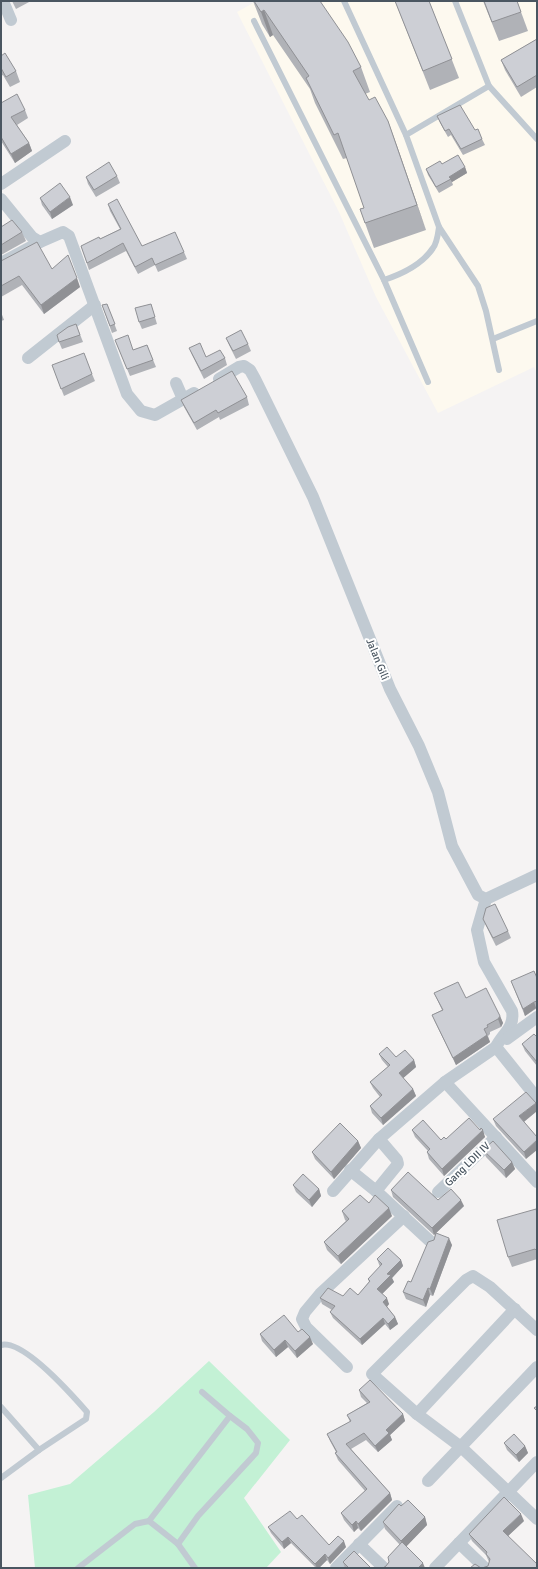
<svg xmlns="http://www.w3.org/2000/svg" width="538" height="1569" viewBox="0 0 538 1569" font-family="Signika,sans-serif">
<rect width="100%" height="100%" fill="#f5f3f3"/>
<path fill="#fdf9ef" d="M257,1H537V373L534,367L438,413L376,297L339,212L237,12Z"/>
<path fill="#c3f1d5" d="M209,1361L290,1440L244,1498L281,1552L266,1568H35L28,1495L70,1484L154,1412Z"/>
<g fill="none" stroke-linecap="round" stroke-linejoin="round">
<g stroke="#c1cad2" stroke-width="6">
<path d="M344,1L406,135"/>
<path d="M455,1L489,86L537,139"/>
<path d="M254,21L384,280C402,274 422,265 433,248C437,243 438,234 439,227"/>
<path d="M489,86L406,135L439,227L478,286L486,311L499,370"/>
<path d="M384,280L428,382"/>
<path d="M493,339L537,321"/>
<path d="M1,1345C23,1339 73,1396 87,1412L86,1419L39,1450L1,1478"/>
<path d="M202,1392L230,1416"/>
<path d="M1,1407L39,1450"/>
<path d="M149,1521L230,1416L247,1429L258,1443L256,1453L198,1516L178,1544"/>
<path d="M78,1568L135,1524L149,1521L178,1544L195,1568"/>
</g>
<g stroke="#c1cad2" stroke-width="12">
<path d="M3,1L11,20"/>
<path d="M1,184L65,141"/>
<path d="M1,199L32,237L40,242"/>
<path d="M1,263L40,242L63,232L69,236L127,394L141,411L155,415L194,393"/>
<path d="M28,358L95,305"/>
<path d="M219,379L239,367L244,366L250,370L255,379L313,497L390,689L419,746L438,792L452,846L478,895L486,899L537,875"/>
<path d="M176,383L183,399"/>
<path d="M486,899L477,930L484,962L512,1011C515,1028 502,1034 496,1047"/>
<path d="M507,1039L537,1017"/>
<path d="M445,1082L537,1182"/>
<path d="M350,1170L376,1191L431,1242"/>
<path d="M333,1191L379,1139L445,1082L496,1047L537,1098"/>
<path d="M376,1191L398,1164L397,1160L379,1139"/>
<path d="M438,1192L496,1137"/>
<path d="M537,1330L490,1287L473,1276L466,1280L372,1374L417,1414L461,1447L537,1519"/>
<path d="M347,1367L306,1327L302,1319L305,1312L320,1294L404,1216"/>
<path d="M417,1414L515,1309"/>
<path d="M428,1481L537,1367"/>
<path d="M459,1543L485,1568"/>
<path d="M359,1544L384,1568"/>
<path d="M336,1568L397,1506"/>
<path d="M435,1568L537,1462"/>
</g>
</g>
<g fill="#b0b2b7">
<path d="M12,1H31L16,9Z"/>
<path d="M253,1H320L361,67L370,92L365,94L369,100L388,121L426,230L374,248L360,209L364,208L347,158L343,159L315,103L310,89L273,35L270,37L262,24Z"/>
<path d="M395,1H429L459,78L430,90Z"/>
<path d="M483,1H517L528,31L499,41Z"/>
<path d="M537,39V87L521,97L505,70L501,60Z"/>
<path d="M1,56L16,71L20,82L10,87L3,75L1,76Z"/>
<path d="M1,103L25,110L28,118L17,125L29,143L32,151L15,163L1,141Z"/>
<path d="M437,116L475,130L482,139L485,145L463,155L451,135L448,137L440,123Z"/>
<path d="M442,164L465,167L467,173L452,182L453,185L439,193L428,175L426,169Z"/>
<path d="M117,176L120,183L96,197L88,184L86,177Z"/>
<path d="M40,198L73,205L52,219L42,205Z"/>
<path d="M108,204L142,246L184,252L187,259L158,272L155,265L138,274L126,251L89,270L81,246L100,239L120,229L110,211Z"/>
<path d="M1,227L22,232L26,241L1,255Z"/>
<path d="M1,261L52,269L80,287L44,314L22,285L1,297Z"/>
<path d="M107,304L117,331L112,333L102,305Z"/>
<path d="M151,304L157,324L142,329L139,322Z"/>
<path d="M1,312L4,320L1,321Z"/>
<path d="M76,324L83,342L62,349L59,342Z"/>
<path d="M226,338L248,344L251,351L236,359L229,345Z"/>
<path d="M115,340L133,350L147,345L156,367L130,376Z"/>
<path d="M189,348L206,357L225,358L227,365L204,379L192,355Z"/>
<path d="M52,365L92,374L95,381L64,396Z"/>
<path d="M247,397L249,405L220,420L219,417L197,430L184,407L181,400Z"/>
<path d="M483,919L508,931L511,938L496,946L486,926Z"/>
<path d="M537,978V1008L525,1016L511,981Z"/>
<path d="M434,993L500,1016L503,1023L501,1027L490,1032V1034L488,1036L490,1042L456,1065L435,1022L432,1015L442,1010Z"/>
<path d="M537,1037V1066L525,1051L522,1044Z"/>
<path d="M379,1054L414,1060L416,1067L403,1078L413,1089L416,1096L383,1125L372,1113L370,1106L380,1097L373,1088L370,1082L388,1067L382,1060Z"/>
<path d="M537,1111L524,1122L526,1159L496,1126L493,1119Z"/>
<path d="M412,1130L441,1140L446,1139L480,1130L485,1137L444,1176L429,1159L427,1152L428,1151L415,1137Z"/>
<path d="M358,1141L361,1148L334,1179L315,1159L312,1152Z"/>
<path d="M483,1150L512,1162L515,1169L506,1178L486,1157Z"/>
<path d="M293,1185L319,1189L321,1196L312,1207L296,1192Z"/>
<path d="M391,1190L464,1206L436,1233L452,1245L433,1296L430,1295L426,1307L406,1299L403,1292L411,1282L434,1240L435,1233L434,1235L393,1197Z"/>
<path d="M342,1211L392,1216L341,1264L327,1250L324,1242L346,1221L345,1220Z"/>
<path d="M537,1213V1259L512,1267L508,1257Z"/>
<path d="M377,1259L401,1260L403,1266L392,1278L394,1282L382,1294L389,1304L387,1307L395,1317L398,1324L390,1330L385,1324L362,1345L333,1318L330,1312L332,1310L322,1304L320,1298L358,1295L369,1282L368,1279L380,1267Z"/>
<path d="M298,1332L313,1344L297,1358L288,1347L276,1357L262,1341L260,1334Z"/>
<path d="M359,1390L403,1414L405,1421L390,1435L392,1440L378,1452L366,1440L351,1449L390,1493L392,1500L361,1531L358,1528L354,1532L344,1520L341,1513L365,1491L338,1460L335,1453L336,1452L330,1441L327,1434L350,1422L347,1415L367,1403L361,1397Z"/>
<path d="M504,1443L525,1446L528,1453L519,1462L507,1450Z"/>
<path d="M401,1506L425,1517L427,1525L386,1566L400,1545L385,1529L383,1522Z"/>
<path d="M297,1519L329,1545L346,1547L330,1564L327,1560L319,1568H316L291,1543L284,1549L271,1533L268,1527Z"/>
<path d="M524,1521L508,1536L488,1566L489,1562L486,1555L472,1541L469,1534Z"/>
<path d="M343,1562L371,1568H345Z"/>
</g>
<g fill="#909195">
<path d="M264,10L273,35L270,37L261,12Z"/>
<path d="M388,121L397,146L426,230L417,205Z"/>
<path d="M29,143L32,151L15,163L11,154Z"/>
<path d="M465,167L467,173L452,182L449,177Z"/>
<path d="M70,197L73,205L52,219L50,212Z"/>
<path d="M77,278L80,287L44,314L41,305Z"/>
<path d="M534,1002L536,1008L525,1016L523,1009Z"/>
<path d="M500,1016L503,1023L501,1027L498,1019Z"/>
<path d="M487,1035L490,1042L456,1065L453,1058Z"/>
<path d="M414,1060L416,1067L401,1080L399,1073Z"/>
<path d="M413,1089L416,1096L383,1125L381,1118Z"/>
<path d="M536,1103L537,1105V1111L521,1124L519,1116Z"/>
<path d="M483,1130L485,1137L444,1176L442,1169Z"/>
<path d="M537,1140V1150L526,1159L524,1152Z"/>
<path d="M358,1141L361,1148L334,1179L331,1172Z"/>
<path d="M512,1162L515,1169L506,1178L504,1170Z"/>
<path d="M319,1189L321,1196L312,1207L309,1200Z"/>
<path d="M461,1200L464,1206L434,1235L432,1228Z"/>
<path d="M389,1208L392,1216L341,1264L338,1256Z"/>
<path d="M449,1238L452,1245L433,1296L430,1289Z"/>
<path d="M401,1260L403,1266L392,1278L394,1282L380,1296L377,1289L387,1274Z"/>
<path d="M428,1288L430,1295L426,1307L423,1300Z"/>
<path d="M387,1298L389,1304L385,1309L383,1302Z"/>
<path d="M395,1317L398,1324L390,1330L388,1324Z"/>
<path d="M383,1318L385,1324L362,1345L360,1339Z"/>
<path d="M310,1337L313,1344L297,1358L295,1351Z"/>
<path d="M285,1340L288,1347L276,1357L274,1350Z"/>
<path d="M403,1414L405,1421L390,1435L392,1440L378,1452L375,1446L386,1430Z"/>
<path d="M525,1446L528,1453L519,1462L516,1455Z"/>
<path d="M390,1493L392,1500L361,1531L358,1524Z"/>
<path d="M521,1514L524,1521L506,1538L503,1531Z"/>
<path d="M425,1517L427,1525L404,1549L401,1541Z"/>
<path d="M356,1521L358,1528L354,1532L352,1525Z"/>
<path d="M288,1537L291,1543L284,1549L282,1542Z"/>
<path d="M344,1541L346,1547L330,1564L328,1558Z"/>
<path d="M325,1554L327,1560L319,1568H317L315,1564Z"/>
<path d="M423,1563L425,1568H418Z"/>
</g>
<g fill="#cdcfd5" stroke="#909195">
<path d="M254,1H320L348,42L361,67L353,71L369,100L375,97L388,121L417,205L365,223L360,209L364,208L338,133L334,135L306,78L309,76L264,10L261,12Z"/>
<path d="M395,1H429L452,59L423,71Z"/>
<path d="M484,1H517L521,12L492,22Z"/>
<path d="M537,39V75L517,87L501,60Z"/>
<path d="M5,53L16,71L6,77L1,68V56Z"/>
<path d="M17,94L25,110L11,117L29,143L11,154L1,137V103Z"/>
<path d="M460,105L475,130L478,129L482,139L461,149L449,129L445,131L437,116Z"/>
<path d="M458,155L465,167L449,177L451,179L436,187L426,169L440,161L442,164Z"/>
<path d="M109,162L117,176L94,190L86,177Z"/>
<path d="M60,183L70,197L50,212L40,198Z"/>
<path d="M117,199L142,246L175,232L184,252L155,265L152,258L135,267L123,243L87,263L81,246L99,237L100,239L121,229L108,204Z"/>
<path d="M12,220L22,232L1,245V227Z"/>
<path d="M37,242L52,269L68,255L77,278L41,305L19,276L1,286V261Z"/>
<path d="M107,304L115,324L110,326L102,305Z"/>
<path d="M151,304L155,317L139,322L135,308Z"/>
<path d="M76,324L80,335L59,342L57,335L68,327Z"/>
<path d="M241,330L248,344L233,351L226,338Z"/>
<path d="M128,335L133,350L147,345L153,360L127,369L115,340Z"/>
<path d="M200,343L206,357L220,350L225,358L201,371L189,348Z"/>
<path d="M84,353L92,374L61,389L52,365Z"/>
<path d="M232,371L247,397L218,413L216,410L194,423L181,400Z"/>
<path d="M495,904L508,931L493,938L483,919L486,908Z"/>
<path d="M534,971L537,978V1001L534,1002L523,1009L511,981Z"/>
<path d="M458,982L466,998L486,988L500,1016L498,1019L487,1025L488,1027L484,1029L487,1035L453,1058L432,1015L443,1010L434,993Z"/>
<path d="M534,1034L537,1037V1062L522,1044Z"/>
<path d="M387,1047L396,1057L405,1050L414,1060L399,1073L413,1089L381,1118L370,1106L382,1095L370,1082L390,1065L379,1054Z"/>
<path d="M526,1092L536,1103L519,1116L537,1137V1140L524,1152L493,1119Z"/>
<path d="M469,1118L480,1130L481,1128L483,1130L442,1169L427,1152L430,1149L412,1130L423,1120L441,1140L444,1137L446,1139Z"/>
<path d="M340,1123L358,1141L331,1172L312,1152Z"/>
<path d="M493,1141L512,1162L504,1170L483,1150Z"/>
<path d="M408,1172L438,1200L451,1189L461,1200L432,1228L391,1190Z"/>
<path d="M303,1174L319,1189L309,1200L293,1185Z"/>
<path d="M360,1195L369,1203L375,1195L389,1208L338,1256L324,1242L349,1219L342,1211Z"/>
<path d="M536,1209L537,1213V1251L535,1249L508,1257L497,1220Z"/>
<path d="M436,1233L449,1238L430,1289L428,1288L423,1300L403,1292L408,1281L411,1282L428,1242L434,1240Z"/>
<path d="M388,1248L401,1260L387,1274L391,1275L377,1289L387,1298L383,1302L395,1317L388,1324L383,1318L360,1339L330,1312L335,1306L320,1298L328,1288L343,1296L350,1288L358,1295L370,1281L368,1279L382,1264L377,1259Z"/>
<path d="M284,1315L298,1332L302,1329L310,1337L295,1351L285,1340L274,1350L260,1334Z"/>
<path d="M370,1380L403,1414L386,1430L389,1433L375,1446L364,1433L346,1444L390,1493L358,1524L356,1521L352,1525L341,1513L367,1489L335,1453L337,1452L327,1434L351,1421L347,1415L370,1402L359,1390Z"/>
<path d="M537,1406V1411L534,1408Z"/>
<path d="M514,1434L525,1446L516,1455L504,1443Z"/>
<path d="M504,1497L521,1514L503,1531L537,1564V1568H482L488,1566L490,1559L486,1554L487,1552L469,1534Z"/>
<path d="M408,1500L425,1517L401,1541L383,1522L399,1504L401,1506Z"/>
<path d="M290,1511L297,1519L302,1515L329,1545L338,1536L344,1541L328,1558L325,1554L315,1564L288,1537L282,1542L268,1527Z"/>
<path d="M402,1542L423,1563L418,1568H383L386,1566L389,1562L388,1557Z"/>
<path d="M354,1551L371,1568H349L343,1562Z"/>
<path d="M475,1564L481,1568H470Z"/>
</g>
<g text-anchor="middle" stroke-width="4" stroke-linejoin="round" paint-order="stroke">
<g font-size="11" fill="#4a5661" stroke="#fff">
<text transform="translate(378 659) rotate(68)" y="4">Jalan Gili</text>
<text transform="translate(467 1164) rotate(-44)" y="4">Gang LDII IV</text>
</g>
</g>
<rect width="538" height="1569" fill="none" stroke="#4a5661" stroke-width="4"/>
</svg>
